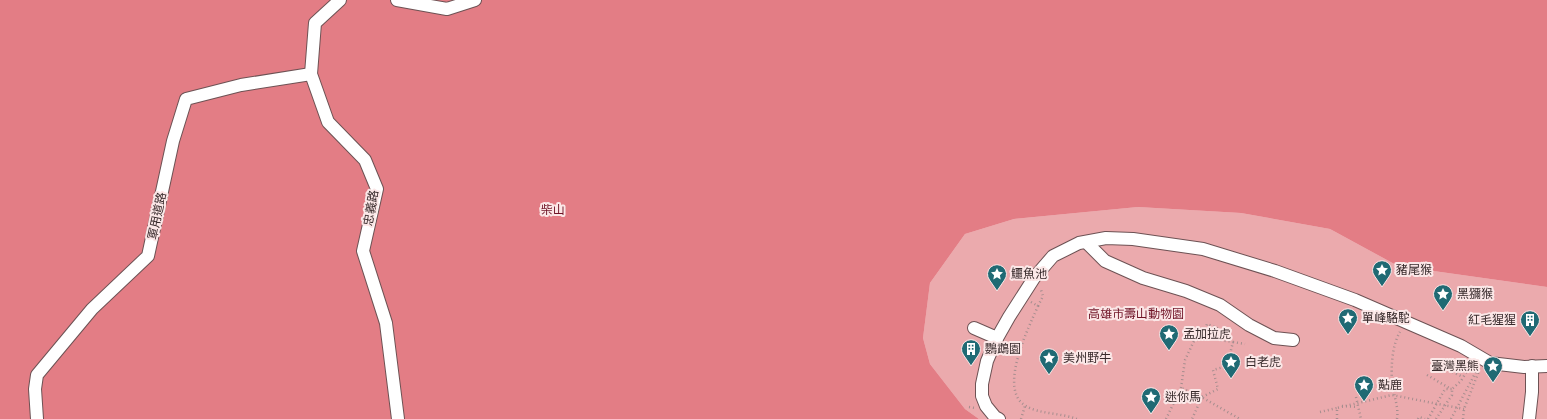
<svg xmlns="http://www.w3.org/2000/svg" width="1547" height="419" viewBox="0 0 1547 419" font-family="'DM Sans','Noto Sans TC',sans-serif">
<rect width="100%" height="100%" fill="#f6d6d7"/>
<path fill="#ebaaad" d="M1138,207L1241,213L1330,229L1398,266L1547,287V419H979L965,409L930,364L923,338L930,283L965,234L1014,219Z"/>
<path fill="#e37d85" d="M0,0H1547V287L1398,266L1330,229L1241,213L1138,207L1014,219L965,234L930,283L923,338L930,364L965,409L979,419H0Z"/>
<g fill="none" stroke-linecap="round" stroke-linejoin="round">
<g stroke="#6d5254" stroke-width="14">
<g id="minor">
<path d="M340,0L315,23L311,74L328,122L365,160L377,189L363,251L386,323L398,419"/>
<path d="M397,0L447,9L475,0"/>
<path d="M1086,242L1105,261L1143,278L1186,291L1220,305L1249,325L1274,338L1293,340"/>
<path d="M974,328L997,338"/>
<path d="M37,419L35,389L37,375L92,309L148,256L173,141L186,99L241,85L311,74"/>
<path d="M999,419L995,417L986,406L982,396V384L987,361L996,340L1009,317L1034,278L1053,256L1079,243L1106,238L1133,239L1203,249L1275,271L1355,300L1461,346L1490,363L1524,367L1547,366"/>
<path d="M1529,419L1532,392V366"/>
</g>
</g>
<g stroke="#a58d8e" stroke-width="2.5" stroke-dasharray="1 3" stroke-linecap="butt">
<path d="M1031,302L1038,306C1029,327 997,390 1026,406C1039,414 1061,413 1077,419"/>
<path d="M1038,306L1043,296L1041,290"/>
<path d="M1233,342L1245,344"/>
<path d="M1438,365L1463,377"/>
<path d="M1427,375L1451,389"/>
<path d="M1181,388L1185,360L1194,341L1203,338L1207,324L1220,329L1219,340L1233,342L1227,366L1213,370L1218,389L1202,397"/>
<path d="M1356,397L1361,419"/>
<path d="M1203,398L1240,419"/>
<path d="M1342,406L1358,407"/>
<path d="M969,407L975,408"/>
<path d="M1320,412L1337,408"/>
<path d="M1021,419L1025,406"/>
<path d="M1166,419L1181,388L1202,397L1192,419"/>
<path d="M1397,419C1399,406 1393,395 1392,381C1391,367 1392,345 1400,332"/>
<path d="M1418,419L1419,417L1425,419"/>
<path d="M1428,419L1445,389H1452"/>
<path d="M1436,419L1452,395V389L1461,381L1471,364"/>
<path d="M1451,419L1478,368"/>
<path d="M1463,419L1464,409L1479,371"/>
</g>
<use href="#minor" stroke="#fff" stroke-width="12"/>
<path stroke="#a58d8e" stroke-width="2.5" stroke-dasharray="1 3" stroke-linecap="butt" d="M1337,419V408L1392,395L1464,409"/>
</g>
<defs>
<g id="sight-pin" transform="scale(1)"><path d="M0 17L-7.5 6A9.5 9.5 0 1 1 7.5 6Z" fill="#206a74" stroke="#fbe7e7"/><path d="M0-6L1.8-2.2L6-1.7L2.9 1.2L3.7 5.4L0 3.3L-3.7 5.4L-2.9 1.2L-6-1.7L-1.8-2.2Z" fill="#fff"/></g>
<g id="building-pin" transform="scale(1)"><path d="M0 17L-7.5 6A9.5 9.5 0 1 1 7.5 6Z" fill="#206a74" stroke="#fbe7e7"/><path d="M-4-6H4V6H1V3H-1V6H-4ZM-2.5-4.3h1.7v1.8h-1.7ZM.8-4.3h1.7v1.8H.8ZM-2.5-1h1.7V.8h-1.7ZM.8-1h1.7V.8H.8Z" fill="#fff"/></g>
</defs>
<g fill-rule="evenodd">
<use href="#sight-pin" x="1382" y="270"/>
<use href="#sight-pin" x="997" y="274"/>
<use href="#sight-pin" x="1443" y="294"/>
<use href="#sight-pin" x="1348" y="318"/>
<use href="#building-pin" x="1530" y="320"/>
<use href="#sight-pin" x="1169" y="334"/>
<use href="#building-pin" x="971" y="349"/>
<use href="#sight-pin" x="1049" y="358"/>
<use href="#sight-pin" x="1231" y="362"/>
<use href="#sight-pin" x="1493" y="366"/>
<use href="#sight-pin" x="1364" y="385"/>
<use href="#sight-pin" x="1151" y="397"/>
</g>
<g text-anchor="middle" stroke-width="4" stroke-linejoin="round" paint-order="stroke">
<g font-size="12" fill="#372a2b" stroke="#fbe7e7">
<text transform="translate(371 208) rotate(-80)" y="4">忠義路</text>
<text transform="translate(157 216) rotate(-78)" y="4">軍用道路</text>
</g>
<g font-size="12" fill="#6f1225" stroke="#fbe7e7">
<text x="553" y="214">柴山</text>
<text x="1136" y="318">高雄市壽山動物園</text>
</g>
<g font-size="12" fill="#372a2b" stroke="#fbe7e7" text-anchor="start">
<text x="1396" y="274">豬尾猴</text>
<text x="1011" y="278">鱷魚池</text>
<text x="1457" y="298">黑獼猴</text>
<text x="1362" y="322">單峰駱駝</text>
<text x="1516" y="324" text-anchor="end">紅毛猩猩</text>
<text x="1183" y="338">孟加拉虎</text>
<text x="985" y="353">鸚鵡園</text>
<text x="1063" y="362">美州野牛</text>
<text x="1245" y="366">白老虎</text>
<text x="1479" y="370" text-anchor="end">臺灣黑熊</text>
<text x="1378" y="389">黇鹿</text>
<text x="1165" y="401">迷你馬</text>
</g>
</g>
</svg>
